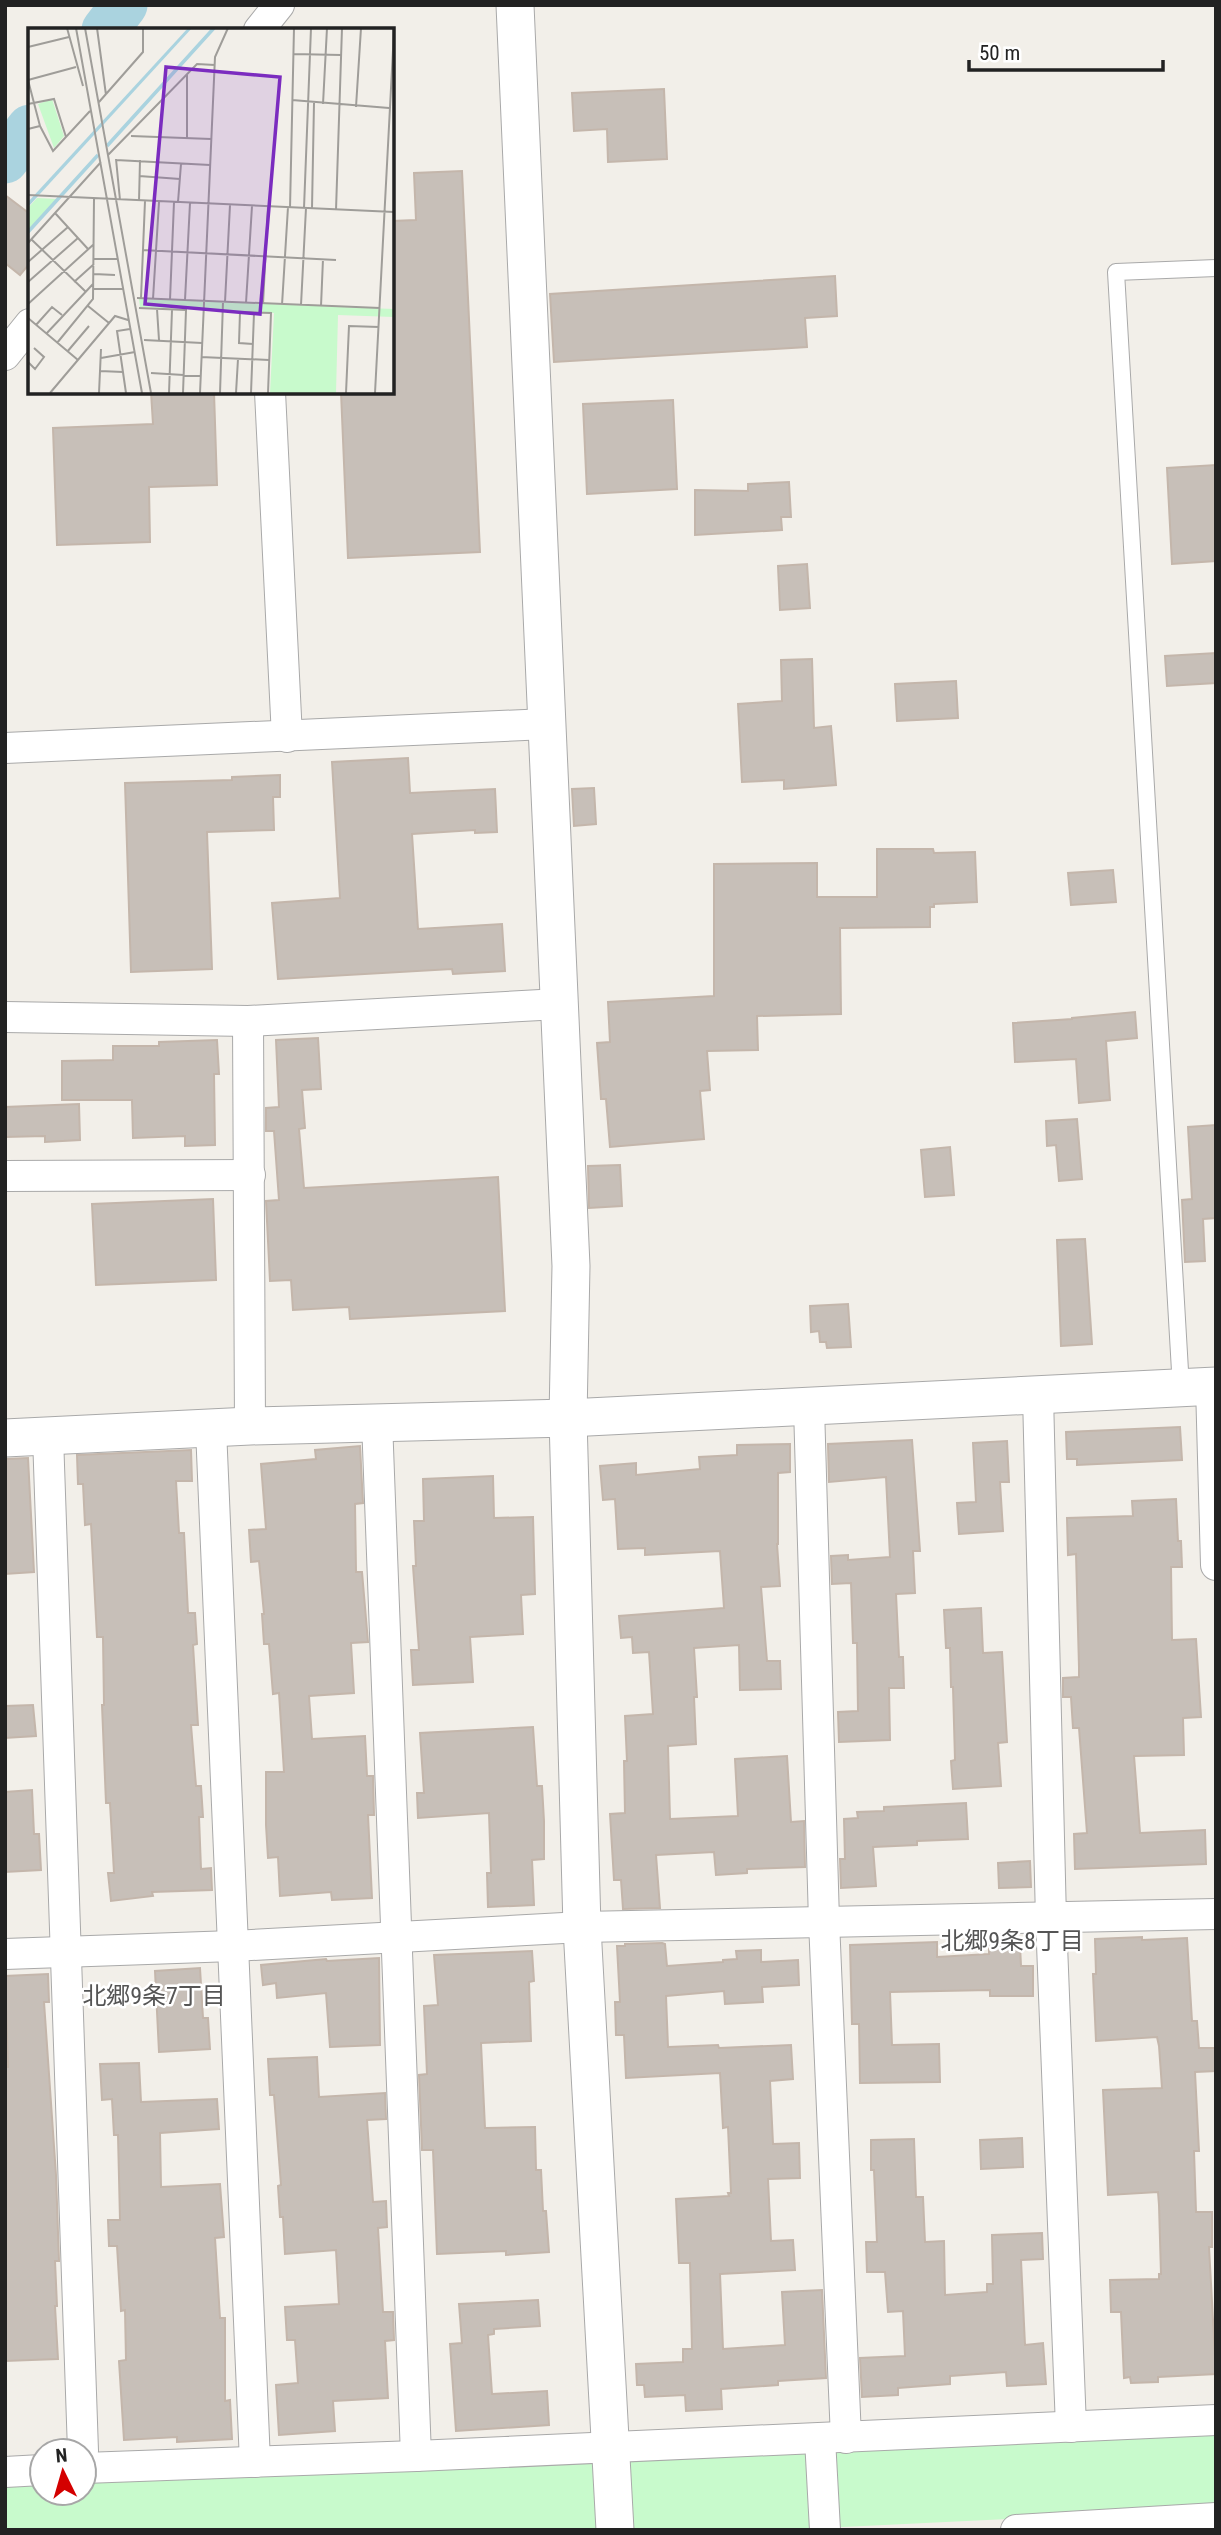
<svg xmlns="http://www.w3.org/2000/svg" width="1221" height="2535" viewBox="0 0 1221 2535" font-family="'Roboto Condensed','Noto Sans JP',sans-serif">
<rect width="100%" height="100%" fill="#f2efe9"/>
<path fill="#c8facc" d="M1216,2426V2509L781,2530H5V2484L42,2483V2493H84V2481Z"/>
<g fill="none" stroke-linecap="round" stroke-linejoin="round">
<g stroke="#aad3df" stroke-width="47">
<path d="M105,30L124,5"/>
<path d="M5,160L30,128"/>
</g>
</g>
<g fill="#c7bfb8" stroke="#c4b6ab" stroke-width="2">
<path d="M664,89L667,159L608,162L607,129L574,131L572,93Z"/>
<path d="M462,171L480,552L348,558L341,392H392V221L416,220L414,173Z"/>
<path d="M5,195L30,214V263L20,275L5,263Z"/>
<path d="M835,276L837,316L805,318L807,347L554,362L550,294Z"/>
<path d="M151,392H214L217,485L149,487L150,542L57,545L53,428L153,424Z"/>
<path d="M673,400L677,489L587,494L583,404Z"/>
<path d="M1216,465V561L1172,564L1167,468Z"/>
<path d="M789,482L791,517H781L782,530L695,535V490L748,491V484Z"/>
<path d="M807,564L810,608L780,610L778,566Z"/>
<path d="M1216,653V683L1167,686L1165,656Z"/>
<path d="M812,659L814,728L831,726L836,785L784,789V780L742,782L738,704L782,701L781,660Z"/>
<path d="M956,681L958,718L897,721L895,684Z"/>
<path d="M408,758L410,793L495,789L497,832L475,833V830L412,834L415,880L418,929L502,924L505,971L453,974L452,969L278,979L272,903L340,898L332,762Z"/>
<path d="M280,775V797H273L274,830L207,832L212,969L131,972L125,783L232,780V777Z"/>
<path d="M594,788L596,824L574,826L572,789Z"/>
<path d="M877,849H933L934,853L975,852L977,902L934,904V907H930V927L840,928L841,1014L757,1016L758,1050L707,1051L710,1090L700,1091L704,1139L610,1147L606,1099H601L597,1043L610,1042L608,1002L714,996V864L817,863V897H877Z"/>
<path d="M1113,870L1116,902L1071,905L1068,873Z"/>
<path d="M1135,1012L1137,1038L1106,1041L1110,1100L1079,1103L1076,1059L1015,1062L1013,1023L1072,1019V1018Z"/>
<path d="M318,1038L321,1089L302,1090L305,1128L299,1129L304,1188L498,1177L505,1311L350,1319L349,1307L293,1310L291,1280L270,1281L266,1201L279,1200L274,1131H266V1108L279,1107L276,1040Z"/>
<path d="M217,1040L219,1074H214L215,1145L185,1146V1136L133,1138L132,1100H62V1061L113,1060V1046H159V1042Z"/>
<path d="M79,1104L80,1140L45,1142V1136L5,1137V1107Z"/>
<path d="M1077,1119L1082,1179L1059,1181L1056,1145L1047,1146L1046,1121Z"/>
<path d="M1216,1125V1218L1203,1219L1205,1261L1185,1262L1182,1200L1192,1199L1188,1127Z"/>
<path d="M950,1147L954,1195L925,1197L921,1150Z"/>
<path d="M620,1165L622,1206L589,1208L588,1166Z"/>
<path d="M213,1199L216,1280L96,1285L92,1204Z"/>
<path d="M1085,1239L1092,1344L1061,1346L1057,1240Z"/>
<path d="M848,1304L851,1347L827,1348L826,1342H820L819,1331L811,1332L810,1306Z"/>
<path d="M1180,1427L1182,1460L1077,1465V1459H1067L1066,1432Z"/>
<path d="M912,1440L920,1551H913L915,1593L896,1594L899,1657H903L904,1688H889L890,1740L839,1742L838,1712L858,1711L857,1643H853L851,1583L832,1584L831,1556L848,1555V1560L890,1557L886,1477L829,1482L828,1444Z"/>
<path d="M1007,1441L1009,1482H1000L1003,1531L959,1534L957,1503L976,1502L973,1443Z"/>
<path d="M790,1444V1472L778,1473V1544H777L780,1586L761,1587L767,1661H780L781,1689L740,1690L739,1645L694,1648L697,1697H694L696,1744L668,1746L670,1819L738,1816L735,1759L787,1756L791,1822L804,1821L805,1867L747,1869V1873L716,1875L714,1852L656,1855L660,1908L623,1909L621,1880H614L610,1814L625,1813L624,1761H627L625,1716L653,1714L649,1652L633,1653L632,1637L621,1638L619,1616L724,1608L720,1551L645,1555V1548L618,1549L615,1499L603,1500L600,1466L636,1463V1475L700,1469L699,1457L737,1455V1445Z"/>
<path d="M360,1446L363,1503L355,1504L356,1572H362L368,1642L351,1643L354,1693L309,1696L312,1739L365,1736L367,1776H373L374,1815H368L372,1898L332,1900L331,1892L280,1896L278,1857L268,1858L266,1825V1772H284L279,1693L273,1694L269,1644H264L262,1614H264L259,1561L251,1562L249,1530L266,1529L261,1464L316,1459L315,1450Z"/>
<path d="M191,1450L192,1481H176L179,1533H184L188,1613H195L197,1644L193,1645L198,1725H191L196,1786H201L203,1817H199L201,1869L211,1868L212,1890L152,1892L153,1896L111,1901L108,1873H114L110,1803H106L102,1705H104L103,1637H97L91,1524L85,1525L83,1484H78L77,1455Z"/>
<path d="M28,1458L34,1572L5,1574V1459Z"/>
<path d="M493,1476L494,1518L533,1517L535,1594L521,1595L523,1634L470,1637L473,1682L413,1685L411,1650H419L413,1566H416L414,1521H424L423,1479Z"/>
<path d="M1176,1499L1178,1541H1181L1182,1567H1171L1172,1640L1196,1639L1201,1717L1183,1718L1184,1755L1134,1756L1140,1833L1205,1830L1206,1864L1075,1869L1074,1834L1087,1833L1079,1728H1073L1071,1697H1063V1678L1079,1677V1667L1076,1554L1068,1555L1067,1518L1133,1516L1132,1501Z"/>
<path d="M981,1608L983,1653L1002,1652L1007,1742L998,1743L1001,1786L953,1789L951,1761L955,1760L953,1687H951L950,1648H946L944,1610Z"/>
<path d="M33,1705L36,1736L5,1738V1706Z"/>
<path d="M533,1727L537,1786H542L544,1821V1859L532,1860L534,1905L488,1907L487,1873H491L489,1813L418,1818L417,1793H424L420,1733Z"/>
<path d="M32,1790L34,1834H39L41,1870L5,1872V1792Z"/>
<path d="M966,1803L968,1839L917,1841V1845L873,1847L876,1886L841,1888L840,1859H845L844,1819L858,1818L857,1812L884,1811V1807Z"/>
<path d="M1030,1861L1031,1887L999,1888L998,1863Z"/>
<path d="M1142,1937V1940L1187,1938L1192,2021H1197L1199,2048H1216V2071L1195,2072L1199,2151H1194L1196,2212H1212V2247H1209L1216,2374L1158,2377V2382L1131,2383L1130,2377L1124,2378L1121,2312H1111L1110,2280L1159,2279V2274H1161L1159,2205L1158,2192L1108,2195L1103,2090L1162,2088L1159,2046L1157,2037L1096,2041L1093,1974H1096L1095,1939Z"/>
<path d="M937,1942V1957L989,1954V1946L1020,1945L1021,1966H1033V1996H990V1990L890,1992L892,2045L939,2044L940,2082L860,2083L859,2024H852L850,1945Z"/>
<path d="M662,1943L665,1944L667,1966L723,1962V1960L737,1959L736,1951L761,1950V1962L798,1960L799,1985L762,1987L763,2002L725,2004L724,1991L666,1996L668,2047L718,2045L719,2048L791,2045L793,2079L770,2081L773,2144L799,2143L800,2178L768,2179L771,2241L793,2240L795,2270L720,2274L723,2349L785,2345L782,2292L822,2290L826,2378L778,2381V2385L721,2389L722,2409L686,2411L685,2395L645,2397L644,2385H637L636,2364L683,2362V2349H692L690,2263H679L676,2199L729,2196L728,2193H731L728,2127L723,2128L720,2073L626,2078L624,2035H616L615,2002H620L617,1946H625V1944Z"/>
<path d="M532,1951L534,1981L529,1982L531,2041L481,2043L485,2128L535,2127L536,2170H541L543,2211H546L549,2252L506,2255V2251L437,2254L433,2150H422L419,2075L427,2074L424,2006L438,2005L434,1955Z"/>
<path d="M379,1958L380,2045L330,2047L326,1993L277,1998L276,1983L263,1985L261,1965L326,1959L327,1961Z"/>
<path d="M200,1968L203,2018H208L210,2049L159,2052L155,1971Z"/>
<path d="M48,1974L49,2002H44L56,2175L59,2261H55L57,2306H55L58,2359L5,2361V2067H8L5,1976Z"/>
<path d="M317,2057L319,2097L385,2093L386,2119L367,2120L373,2202L386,2201L387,2227L378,2228L383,2312H393L394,2340L385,2341L388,2398L333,2401L335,2431L279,2435L276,2385L298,2383L295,2340H287L285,2307L339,2304L336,2250L285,2254L283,2217H280L278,2186L281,2185L274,2095H270L268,2059Z"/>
<path d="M139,2063L141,2102L217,2099L219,2129L160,2133L161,2187L220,2184L224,2237L215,2238L220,2318H225V2401L230,2400L232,2439L177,2442V2437L124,2440L119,2361L126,2360L125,2310L121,2311L117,2246H109L108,2220H120L118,2135H114L112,2099L102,2100L100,2064Z"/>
<path d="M1022,2138L1023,2167L981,2169L980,2140Z"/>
<path d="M914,2139L916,2197H923L925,2242L944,2241L945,2295L987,2292V2284H993L992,2235L1042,2233L1043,2259L1021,2260L1025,2345L1043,2343L1046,2384L1007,2386L1006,2372L950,2376V2384L898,2388V2395L862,2397L860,2358L905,2356L903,2311L888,2312L885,2272H867L866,2242H877L874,2170H871V2140Z"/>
<path d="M538,2300L540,2326L494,2329V2334L488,2335L492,2394L547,2391L549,2425L456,2431L450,2344L462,2343L459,2304Z"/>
</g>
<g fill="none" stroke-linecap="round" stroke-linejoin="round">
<g stroke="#a9a9a9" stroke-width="18">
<path id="service" d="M1181,1388L1116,272L1216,268"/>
</g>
<g stroke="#a9a9a9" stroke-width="32">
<g id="minor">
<path d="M259,30L279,5"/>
<path d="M5,355L30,324"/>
<path d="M270,392L287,737"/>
<path d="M5,748L547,724"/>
<path d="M5,1017L248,1021L559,1004"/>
<path d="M248,1021L250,1426"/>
<path d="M5,1176L250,1175"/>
<path d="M1211,1386L1216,1565"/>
<path d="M1038,1395L1051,1919L1071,2427"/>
<path d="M809,1407L824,1921L846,2438"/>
<path d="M377,1421L416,2456"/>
<path d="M211,1429L255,2462"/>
<path d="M48,1436L83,2451"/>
<path d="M5,1954L233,1946L582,1927L1216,1914"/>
<path d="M820,2439L825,2530"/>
<path d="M84,2468L416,2456L1216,2420"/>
<path d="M5,2472L42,2470"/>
<path d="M1016,2530L1216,2518"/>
</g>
</g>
<g stroke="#a9a9a9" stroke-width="39">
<g id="tertiary">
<path d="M515,5L571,1266L568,1418L582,1927L615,2530"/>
<path d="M5,1438L250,1426L568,1418L1216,1386"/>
</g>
</g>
<use href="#service" stroke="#fff" stroke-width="16"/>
<use href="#minor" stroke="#fff" stroke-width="30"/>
<use href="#tertiary" stroke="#fff" stroke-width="37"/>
</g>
<g text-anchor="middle" stroke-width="5" stroke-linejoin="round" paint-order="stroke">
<g font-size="24" fill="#555" stroke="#fff">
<text x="1012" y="1949">北郷9条8丁目</text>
<text x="154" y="2004">北郷9条7丁目</text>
</g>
</g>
<g transform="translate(28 28)">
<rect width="366" height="366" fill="#f2efe9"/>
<path d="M24,71L36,108L26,120L10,76ZM9,170L29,171L0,202V180ZM111,271L366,281V289L310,287L308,365H242L246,285L112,279Z" fill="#c8facc"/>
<path d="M160,0H164L0,179V174Z" fill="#aad3df"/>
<path fill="none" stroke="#aad3df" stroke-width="3.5" d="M79,118L186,0M0,204L70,127"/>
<path fill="none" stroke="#9f9d99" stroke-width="2" d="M39,0L55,58M48,0L114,365M57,0L123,365M69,0L78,67M0,19L41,9M265,26L313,27M0,52L12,98L0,101M0,52L48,39M264,72L361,80M71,74L115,24V0M0,76L26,71L38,109M295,76L299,0M328,79L333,0M12,98L25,123L62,83M103,108L183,111M159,110V47M80,127L169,36L187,37M88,131L92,172M88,132L182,137M111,148L152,151M0,167L366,184M111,173L112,132M150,174L153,136M262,180L266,0M276,180L283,0M284,180L286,75M308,182L314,0M27,185L60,221M3,211L57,263M0,215L73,134M114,222L308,232M66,231H89M0,234L40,199M66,246L87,247M0,254L50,210M46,254L66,236M65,261H95M109,270L352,280M113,270L117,173M125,271L131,174M142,272L146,174M157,272L162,175M197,274L202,177M218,275L224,178M0,276L66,216M235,276L240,179M254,277L260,179M273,277L278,180M60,278L81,295M293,278L295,231M111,280L158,282L155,365M129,281L131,312M0,290L50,332M8,297L24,279L34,287M18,306L65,256M116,312L174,315M29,315L65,271L66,171M225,316L211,315L212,284L243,285L240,365M39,324L61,298M173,329L241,332M73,330L107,324M0,334L7,341L16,329L6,320M72,343L95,344M123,345L172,348M22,365L87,288L100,292M71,365L73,321M98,365L89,303L102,301M141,365L144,282M172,365L187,29L200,0M192,365L195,274M208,365L210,331M223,365L226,285M318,365L321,298L351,299M347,365L366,3"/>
<path fill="#7b2cbf" fill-opacity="0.15" stroke="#7b2cbf" stroke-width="3.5" d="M138,39L252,49L232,286L117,276Z"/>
<rect width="366" height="366" fill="none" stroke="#222" stroke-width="3.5"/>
</g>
<rect width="1221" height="2535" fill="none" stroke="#222222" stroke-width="14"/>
<g transform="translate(63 2472) rotate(355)"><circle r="33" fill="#ffffff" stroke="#a7a7a7" stroke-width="2"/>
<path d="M0-5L12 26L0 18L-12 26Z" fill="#d40000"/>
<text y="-10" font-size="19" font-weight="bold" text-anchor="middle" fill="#222222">N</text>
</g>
<path d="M969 60v10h194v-10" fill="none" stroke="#222222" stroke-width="3.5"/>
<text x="979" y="60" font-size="21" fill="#222222" stroke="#ffffff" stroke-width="5" paint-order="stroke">50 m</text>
</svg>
